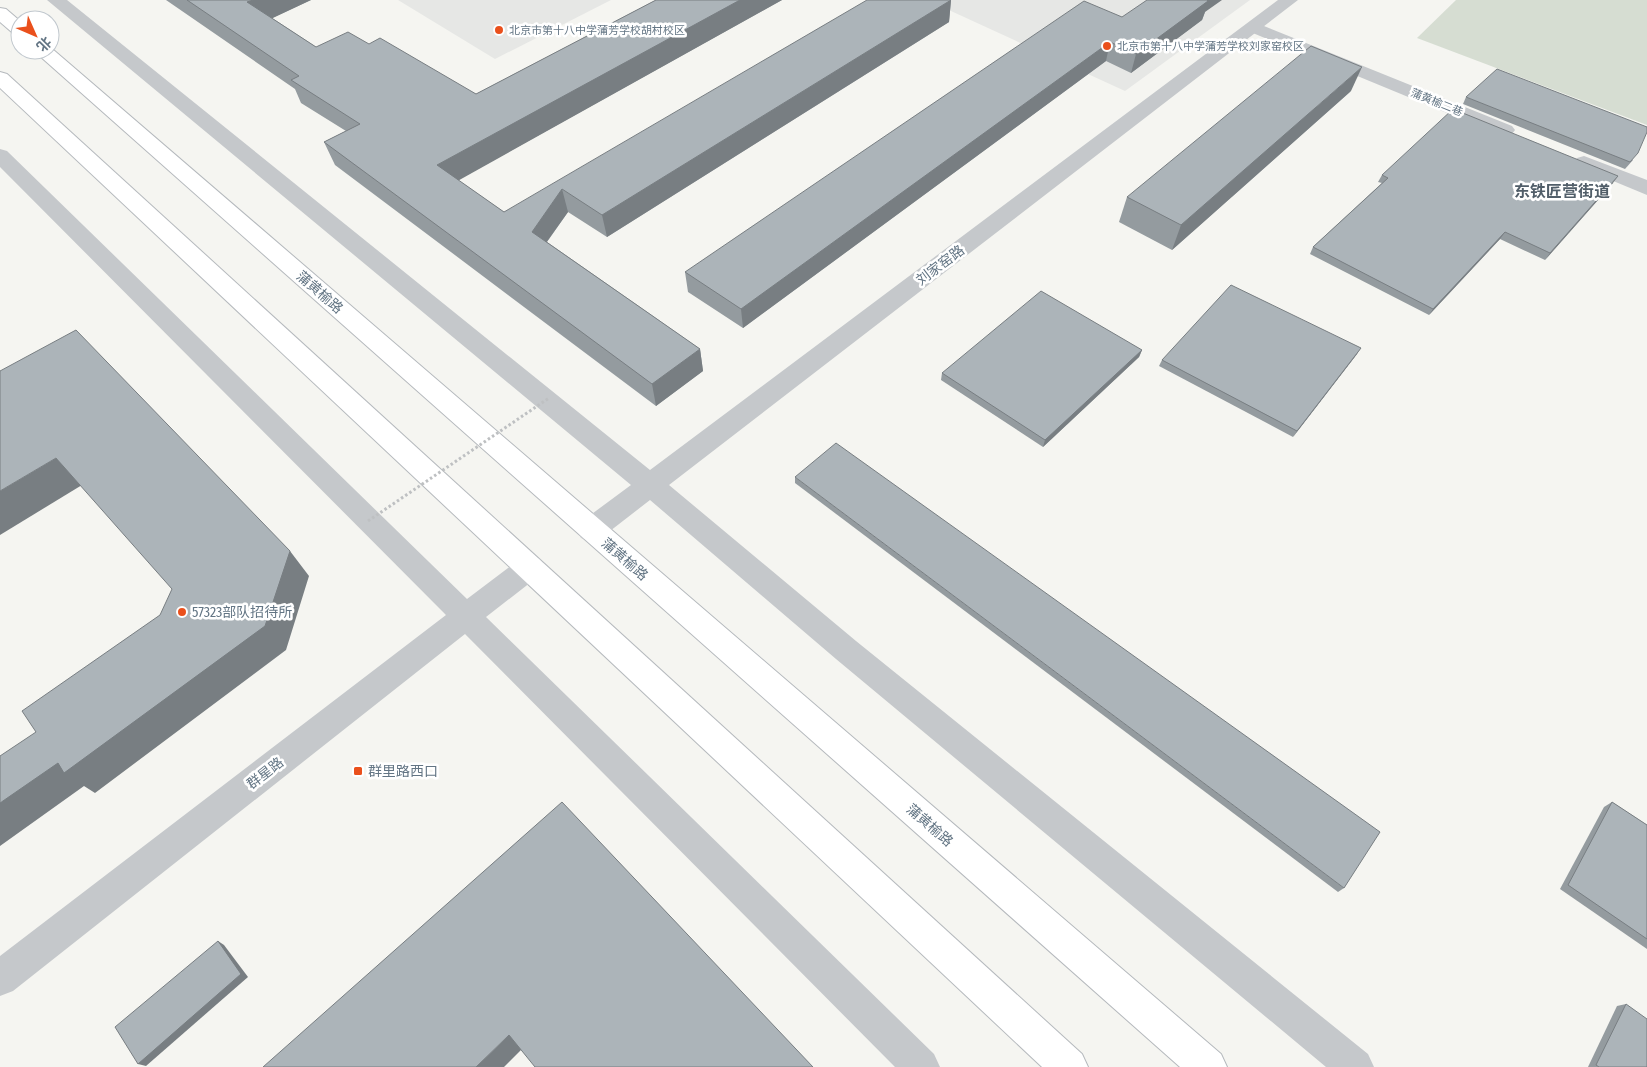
<svg xmlns="http://www.w3.org/2000/svg" width="1647" height="1067" viewBox="0 0 1647 1067" font-family="'Fira Sans Condensed','Noto Sans SC',sans-serif">
<rect width="100%" height="100%" fill="#f5f5f1"/>
<g fill="#e6e7e5">
<path d="M398,0H611L495,59Z"/>
<path d="M927,0H1250L1125,91Z"/>
</g>
<path fill="#d6ddd2" d="M1456,0H1647V125L1417,38Z"/>
<g fill="none" stroke-linecap="round" stroke-linejoin="round">
<g stroke="#b5b9bd" stroke-width="2">
<g id="primary">
<path d="M0,8L6,9L20,21V35L14,34L0,22Z"/>
<path d="M50,47L1221,1054L1227,1067H1180L33,50H50Z"/>
<path d="M0,72L7,74L1082,1054L1088,1067H1042L0,88Z"/>
</g>
</g>
<g fill="#c5c8cb" fill-rule="evenodd">
<path d="M1254,22L1512,126L1515,130L1512,134L1505,136L1498,134L1248,31L1245,27L1248,23Z"/>
<path d="M1584,156L1647,180V195L1577,166L1574,162L1577,158Z"/>
</g>
<g fill="#c5c8cb" fill-rule="evenodd">
<path d="M47,0H67L650,470L1278,0H1298L669,485L856,641L1368,1054L1374,1067H1326L836,659L650,500L601,538L591,541L581,538L577,530L581,522L631,485Z"/>
<path d="M0,149L7,151L467,599L520,559L530,555L540,559L544,567L540,575L486,617L934,1054L940,1067H895L465,634L13,991L0,996V956L446,615L0,167Z"/>
</g>
<use href="#primary" fill="#fff" fill-rule="evenodd"/>
<path stroke="#bec0c2" stroke-width="3" stroke-dasharray="2.5 2.5" stroke-linecap="butt" d="M368,521L549,398"/>
</g>
<g fill="#949b9f">
<path d="M166,0H311L272,18L316,47L369,44L476,94L656,0H782L458,180L504,212L951,0L949,22L607,237L568,212L547,242L700,349L703,371L656,406L335,165L324,142L346,131L301,103L295,89Z"/>
<path d="M1205,12L1202,20L1131,73L1106,61L743,328L688,292L685,272L1122,17Z"/>
<path d="M1351,91L1172,250L1119,222L1127,197Z"/>
<path d="M1466,97L1633,160L1625,169L1463,104Z"/>
<path d="M1382,175L1613,183L1545,260L1500,239L1429,315L1310,254L1313,247L1382,183L1378,182Z"/>
<path d="M1142,350L1139,357L1043,447L941,380L942,373Z"/>
<path d="M1357,354L1293,437L1159,366L1162,360Z"/>
<path d="M795,477L1344,888L1338,892L795,483Z"/>
<path d="M1612,802L1647,825V949L1560,889L1604,807Z"/>
<path d="M1626,1004L1647,1067H1588L1617,1006Z"/>
</g>
<g fill="#787e82">
<path d="M253,0H311L258,25L247,2Z"/>
<path d="M740,0H782L445,188L437,165Z"/>
<path d="M951,0L949,22L607,237L602,215Z"/>
<path d="M1203,0H1222L1205,12L1202,20L1131,73L1136,54Z"/>
<path d="M1110,42L1106,61L743,328L741,309Z"/>
<path d="M1362,67L1351,91L1172,250L1181,225Z"/>
<path d="M1618,176L1613,183L1545,260L1550,253Z"/>
<path d="M562,189L568,212L538,254L532,232Z"/>
<path d="M1505,232L1500,239L1429,315L1433,309Z"/>
<path d="M1361,348L1357,354L1293,437L1297,431Z"/>
<path d="M700,349L703,371L656,406L652,384Z"/>
<path d="M1142,350L1139,357L1043,447L1045,440Z"/>
<path d="M56,458L82,485L0,535V491Z"/>
<path d="M290,551L309,576L286,650L95,793L84,786L0,846V803Z"/>
<path d="M218,941L224,945L248,977L146,1066L138,1064Z"/>
<path d="M509,1035L525,1046L504,1067H476Z"/>
</g>
<g fill="#acb4b9" stroke="#787e82">
<path d="M187,0H253L247,2L316,47L348,32L369,44L380,38L476,94L656,0H740L437,165L504,212L867,0H951L602,215L562,189L532,232L700,349L652,384L324,142L360,124L291,80L299,76Z"/>
<path d="M1147,0H1207L1208,1L1136,54L1110,42L741,309L685,272L1084,1L1122,17Z"/>
<path d="M1311,46L1362,67L1181,225L1127,197Z"/>
<path d="M1497,69L1647,127V132L1638,153L1630,162L1466,97Z"/>
<path d="M1453,109L1618,176L1550,253L1505,232L1433,309L1313,247L1388,178L1382,175Z"/>
<path d="M1231,285L1361,348L1297,431L1162,360Z"/>
<path d="M1041,291L1142,350L1045,440L942,373Z"/>
<path d="M76,330L290,551L265,626L64,773L58,763L0,803V756L36,732L22,711L160,615L172,589L56,458L0,491V371Z"/>
<path d="M836,443L1380,832L1344,888L795,477Z"/>
<path d="M562,802L813,1067H535L509,1035L476,1067H263Z"/>
<path d="M1612,802L1647,825V939L1568,885Z"/>
<path d="M218,941L241,974L138,1064L115,1027Z"/>
<path d="M1626,1004L1647,1019V1067H1599L1596,1065Z"/>
</g>
<g fill="#ea501c" stroke="#fff" stroke-width="2">
<circle cx="499" cy="30" r="5"/>
<circle cx="1107" cy="46" r="5"/>
<circle cx="182" cy="612" r="5"/>
<rect x="353" y="766" width="10" height="10" rx="2.5"/>
</g>
<g text-anchor="middle" stroke-width="5" stroke-linejoin="round" paint-order="stroke">
<g font-size="11" fill="#637584" stroke="#fff" text-anchor="start">
<text x="509" y="34">北京市第十八中学蒲芳学校胡村校区</text>
<text x="1117" y="50">北京市第十八中学蒲芳学校刘家窑校区</text>
</g>
<g font-size="11" fill="#637584" stroke="#fff">
<text transform="translate(1437 102) rotate(22)" y="4">蒲黄榆二巷</text>
</g>
<g font-size="14" fill="#637584" stroke="#fff">
<text transform="translate(940 265) rotate(-37)" y="5">刘家窑路</text>
<text transform="translate(320 292) rotate(41)" y="5">蒲黄榆路</text>
<text transform="translate(625 559) rotate(41)" y="5">蒲黄榆路</text>
<text transform="translate(265 773) rotate(-38)" y="5">群星路</text>
<text transform="translate(930 825) rotate(41)" y="5">蒲黄榆路</text>
</g>
<g font-size="14" fill="#637584" stroke="#fff" text-anchor="start">
<text x="192" y="617">57323部队招待所</text>
<text x="368" y="776">群里路西口</text>
</g>
<g font-size="16" font-weight="bold" fill="#515e69" stroke="#fff">
<text x="1562" y="197">东铁匠营街道</text>
</g>
</g>
<g transform="translate(35 35) rotate(135)"><circle r="24" fill="#ffffff" stroke="#c1c8ce"/>
<path d="M0-4L9 19L0 12L-9 19Z" fill="#ea501c"/>
<text y="-8" font-size="14" font-weight="bold" text-anchor="middle" fill="#637584">北</text>
</g>
</svg>
